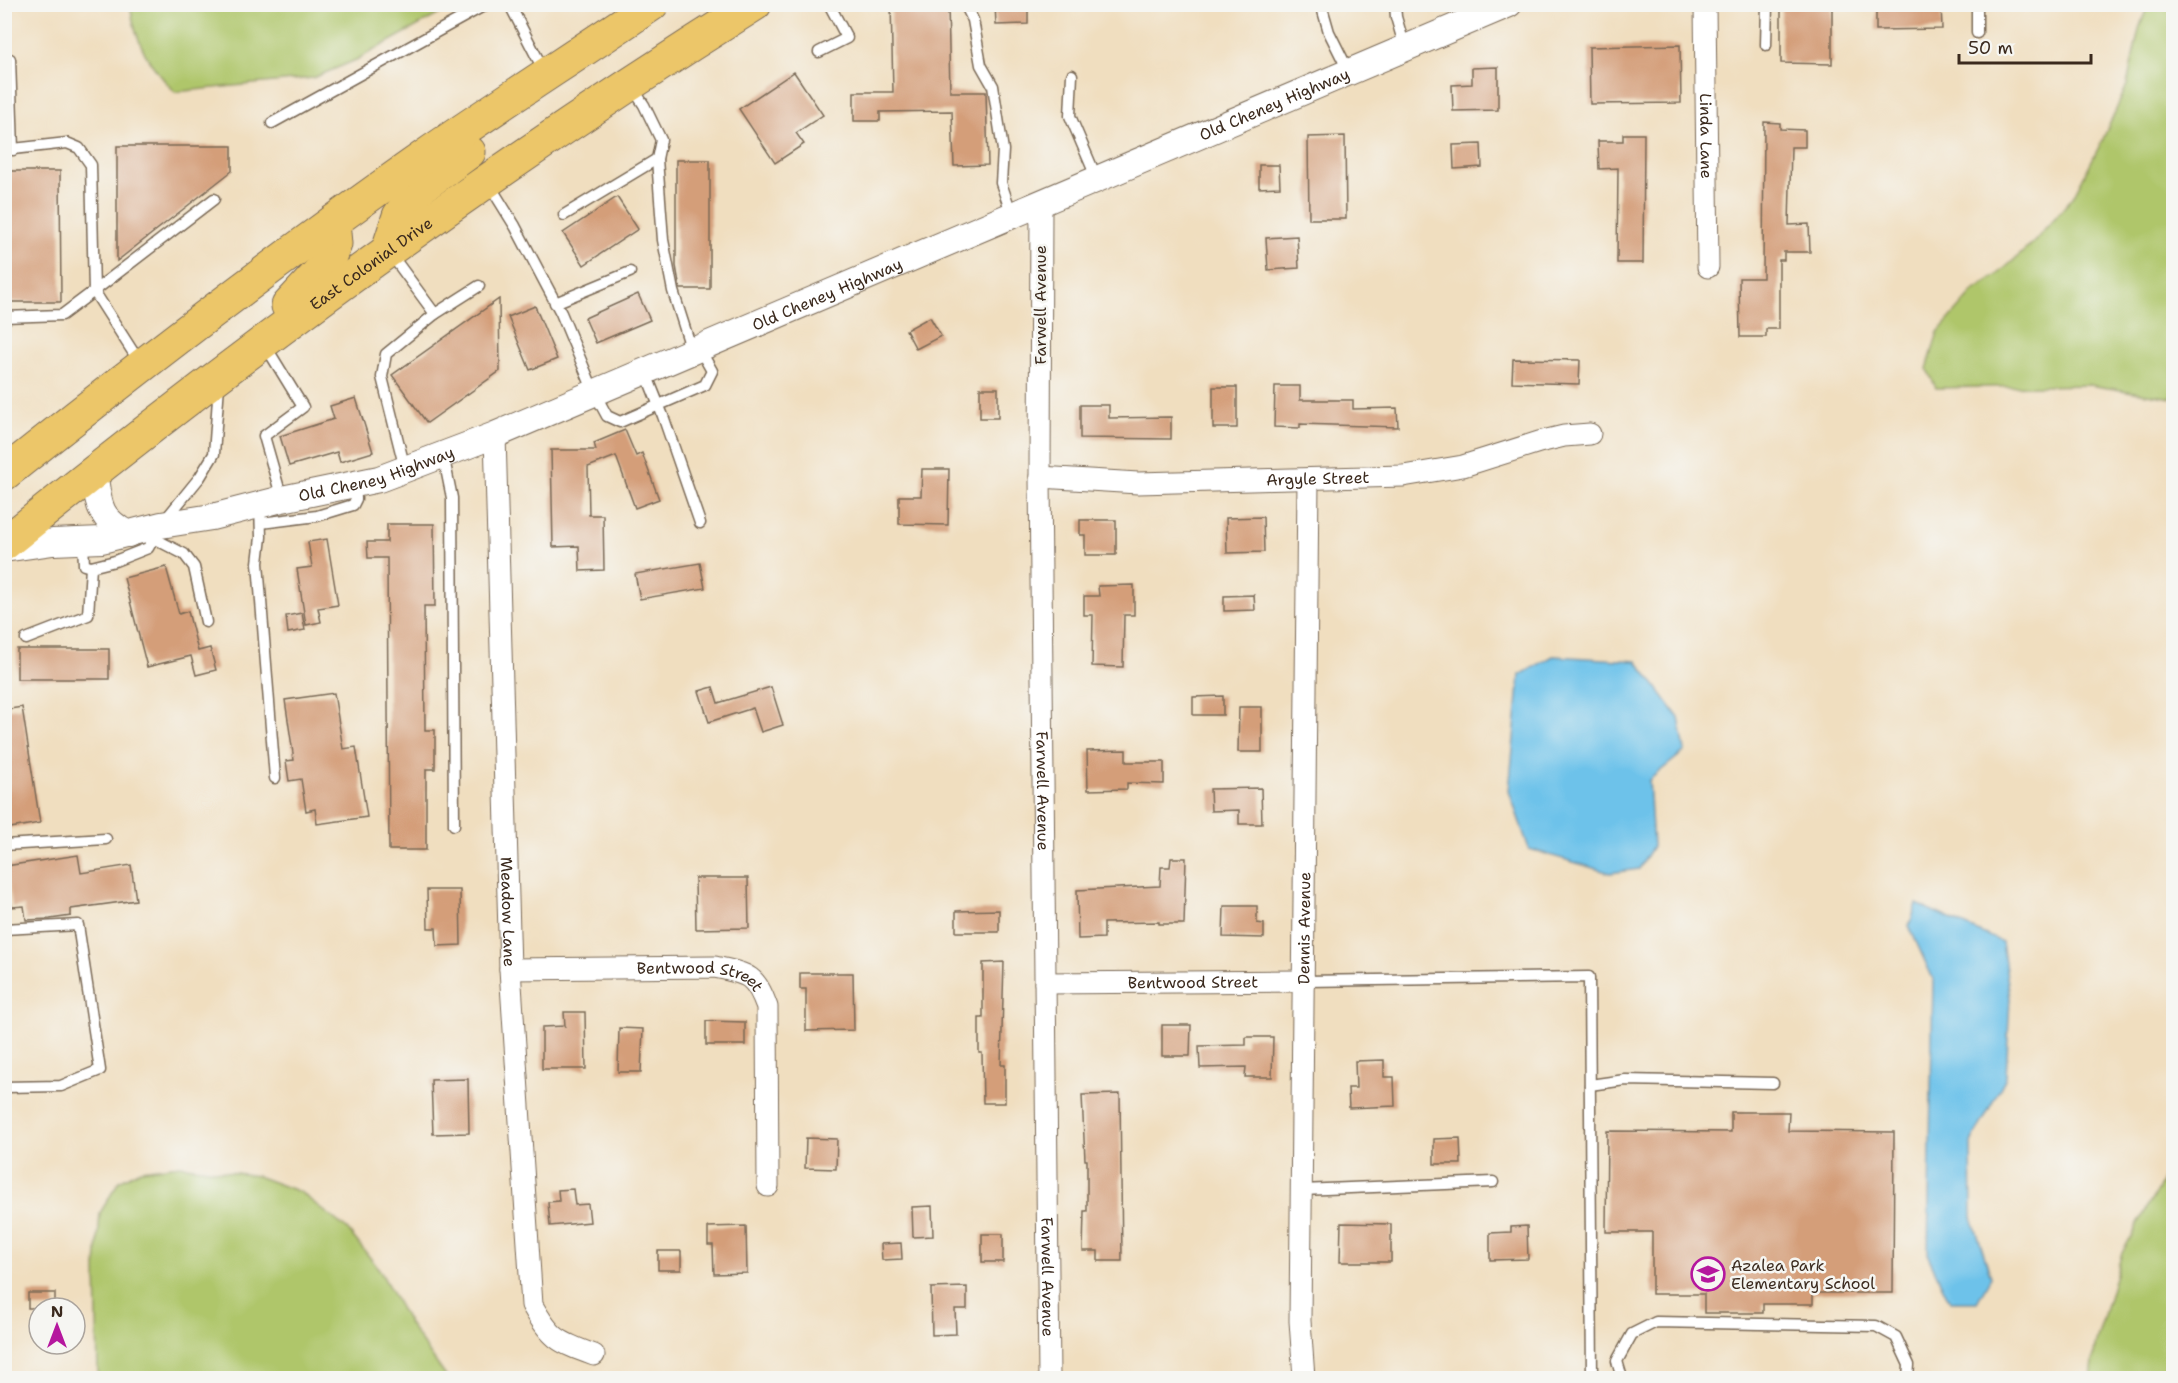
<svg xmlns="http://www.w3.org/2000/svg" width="2178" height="1383" viewBox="0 0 2178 1383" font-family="'Shantell Sans',sans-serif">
<rect width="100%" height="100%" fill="#f6f6f2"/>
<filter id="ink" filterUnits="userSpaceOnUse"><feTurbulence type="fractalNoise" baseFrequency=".0167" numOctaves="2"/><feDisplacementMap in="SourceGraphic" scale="12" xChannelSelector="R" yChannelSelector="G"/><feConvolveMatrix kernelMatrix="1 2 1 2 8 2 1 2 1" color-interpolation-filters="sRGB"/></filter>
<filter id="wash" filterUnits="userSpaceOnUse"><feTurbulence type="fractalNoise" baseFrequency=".008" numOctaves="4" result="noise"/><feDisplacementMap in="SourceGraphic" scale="24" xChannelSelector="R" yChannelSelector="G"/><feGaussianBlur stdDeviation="1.35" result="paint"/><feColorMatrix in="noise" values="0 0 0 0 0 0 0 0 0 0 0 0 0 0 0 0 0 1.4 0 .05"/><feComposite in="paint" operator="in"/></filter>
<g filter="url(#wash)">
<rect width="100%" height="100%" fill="#f0debf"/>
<g fill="#afc66a" stroke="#757844" stroke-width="1.5">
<path d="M130,5V4L448,5L443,12L356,60L313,78L175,92C148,64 136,44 130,5Z"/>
<path d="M2148,5H2173V398L2089,385L1936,388L1927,369L1938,332L1975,290L1996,276L2034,242L2073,197L2103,139L2127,85L2139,29Z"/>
<path d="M2173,1151V1378H2091L2095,1346L2122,1253L2161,1183Z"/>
<path d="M180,1165L257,1176L300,1192L347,1229L379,1269L409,1324L447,1378H98L96,1266L100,1213L119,1181L141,1170Z"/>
</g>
<g fill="#6dc2ea" stroke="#547684" stroke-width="1.5">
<path d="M1553,656L1637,661L1679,718L1685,751L1649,780L1653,846L1639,869L1610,873L1529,849L1509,791L1520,675Z"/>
<path d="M1917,904L2002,942L2010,998L2006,1077L1971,1143L1972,1217L1991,1277L1977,1302H1950L1928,1256L1933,979L1909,926Z"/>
</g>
<g id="blocks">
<g fill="#d49e79">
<path d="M891,4H948L950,92H986L988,165L954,166L952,111L880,112V121H854V92H893Z"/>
<path d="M995,4H1028V24L996,25Z"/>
<path d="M1781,4H1832V64L1781,63Z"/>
<path d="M1876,4H1941L1942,29L1876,30Z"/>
<path d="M1680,45L1681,103L1590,104L1589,47Z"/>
<path d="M1498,67V110L1453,111L1452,85L1472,84V68Z"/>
<path d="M794,72L823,115L796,133L804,144L775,163L739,109Z"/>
<path d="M1764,122L1780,123V129L1805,130V147H1791L1789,225L1809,224L1810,252H1784V260H1779V329H1766V337H1740L1739,278H1763Z"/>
<path d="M1623,134H1644L1643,263H1617L1618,168L1599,169L1598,141H1623Z"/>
<path d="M1345,136L1346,219H1309L1308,137Z"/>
<path d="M1481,144L1482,167L1454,169L1453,145Z"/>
<path d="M117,146H232V171L117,261Z"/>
<path d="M676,160H710V289H680L676,266Z"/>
<path d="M1259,165H1279L1280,187L1259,188Z"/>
<path d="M4,171H60L61,302H4Z"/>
<path d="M617,197L638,229L584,265L563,233Z"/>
<path d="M1297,236L1299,268L1268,270L1266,238Z"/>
<path d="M638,294L650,320L596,343L585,318Z"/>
<path d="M499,299L500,371L427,423L392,375Z"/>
<path d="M535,306L557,359L530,370L508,317Z"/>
<path d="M930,317L941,336L916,349L906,330Z"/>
<path d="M1513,359L1580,360L1579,384L1512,382Z"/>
<path d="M1275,386H1300V400H1353V409L1397,408L1398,427L1300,424V428L1274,427Z"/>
<rect x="1213" y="387" width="24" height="41"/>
<rect x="980" y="388" width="18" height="30"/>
<path d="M356,398L373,452L340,462L337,452L289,466L280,436L334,419L330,406Z"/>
<path d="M1080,405H1109V418L1171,417V439L1080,438Z"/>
<path d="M625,430L636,456L642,453L659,499L635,508L616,456L588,467L589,515H603L604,570L580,571L579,546L553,547L551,450H596L594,443Z"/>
<path d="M922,469H949L948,525L899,524V496H921Z"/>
<path d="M1263,517L1264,552L1227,553L1226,518Z"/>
<path d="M1080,520H1116V555H1085V535H1080Z"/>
<path d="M387,524H434L435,606H424L425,730H435V769H426V850H389L387,558H368L367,542H387Z"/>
<path d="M327,539L338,605L318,608L321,622L306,625L297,569L312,567L308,542Z"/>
<path d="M700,563L705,588L640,599L635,574Z"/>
<path d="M166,567L179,614L188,611L198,651L210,648L216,670L196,675L191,656L147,667L124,578Z"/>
<path d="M1134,585V615H1124L1123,667L1092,666L1093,615H1084V596H1099L1098,586Z"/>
<path d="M1254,595L1255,610L1224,611V596Z"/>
<path d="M302,613L305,630L288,633L286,616Z"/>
<rect x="17" y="649" width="92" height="30"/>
<path d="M713,687L718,703L771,687L783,725L761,732L753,708L709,722L699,691Z"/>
<path d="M334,693L343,749L356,747L367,817L317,824L315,809L306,811L301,779L289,781L286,761L294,760L285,700Z"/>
<path d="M1223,696V715H1193V697Z"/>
<path d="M22,707L40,823L4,829V710Z"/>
<path d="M1239,707H1262V752H1238Z"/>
<path d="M1126,750V762H1164V784L1127,783V789L1088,790L1087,751Z"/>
<path d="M1261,788L1262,824H1239V810L1211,811L1210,789Z"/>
<path d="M78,855L81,873L131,865L136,900L71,909V916L50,919L26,920L24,906L12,907L6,866Z"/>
<path d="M1171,858H1186L1184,924H1159V922L1104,923V938L1078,939L1077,890L1160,886L1161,867H1170Z"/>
<path d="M695,878H748L749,928L696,929Z"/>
<path d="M427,890H460L461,945L437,946L436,928H428Z"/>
<path d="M1224,906H1257V923L1264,924V938L1223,937Z"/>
<path d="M999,910V932H956V911Z"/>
<path d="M1004,962L1001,1065H1005V1103H983L982,1053H979V1018H983V963Z"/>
<path d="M800,973H853L854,1030L806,1031V989H800Z"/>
<path d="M564,1012H585L586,1069H542V1027L565,1026Z"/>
<path d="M706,1021L745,1022V1045H706Z"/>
<path d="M1162,1025H1191L1190,1056H1162Z"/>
<path d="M619,1028L643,1029L641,1072H618Z"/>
<path d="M1246,1037H1273L1272,1077H1245L1246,1067L1200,1068L1199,1046L1246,1045Z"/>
<path d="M1384,1060V1077H1394L1395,1106L1349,1108L1348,1088H1356L1355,1061Z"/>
<path d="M468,1079L469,1133L433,1134L431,1080Z"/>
<path d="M1120,1094L1122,1261H1098V1251H1083L1084,1211H1087V1160H1085L1082,1095Z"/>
<path d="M1731,1112H1789L1788,1131L1894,1132L1893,1293H1813V1304H1763V1313H1704V1294H1652V1232H1606L1607,1131L1731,1132Z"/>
<path d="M806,1138L837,1139L836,1169L805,1168Z"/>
<path d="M1460,1138L1461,1164H1434V1139Z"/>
<path d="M573,1189L575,1205L588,1204L590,1222L550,1226L548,1202L559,1201L558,1190Z"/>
<path d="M932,1206L933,1236L913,1237L912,1207Z"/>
<path d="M1341,1223L1391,1224V1262H1340Z"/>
<path d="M746,1226L747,1273L714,1274L713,1245H708V1227Z"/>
<path d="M1527,1226L1528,1259L1490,1260V1233L1511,1232V1227Z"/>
<rect x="982" y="1234" width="21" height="28"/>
<path d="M901,1243L902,1259L882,1260L881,1244Z"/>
<rect x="658" y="1251" width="23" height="19"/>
<path d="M967,1287V1309H955L956,1334L932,1335L931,1288Z"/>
<rect x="28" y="1293" width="27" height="15"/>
</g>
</g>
</g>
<g filter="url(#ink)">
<use href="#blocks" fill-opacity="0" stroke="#7a6956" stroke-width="1.5"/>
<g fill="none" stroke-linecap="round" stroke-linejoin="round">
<g stroke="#7a6956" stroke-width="13">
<g id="service">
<path d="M512,4V9L545,73"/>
<path d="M965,4L973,20L981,65L993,86L1003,150L1001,183L1012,215"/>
<path d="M1321,4L1329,32L1349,72"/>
<path d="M1395,4L1396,17L1405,48"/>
<path d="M1977,33V4"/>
<path d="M1766,45L1767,4"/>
<path d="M819,52L847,38L829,4"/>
<path d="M10,59L13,150"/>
<path d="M1072,75L1070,116L1097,179"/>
<path d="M632,87L644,105L661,140L657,159L663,240L673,291L692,351"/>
<path d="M272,123L487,4"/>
<path d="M4,150L67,143L79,148L91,165L94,291L214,199"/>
<path d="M489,184L515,226L561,313L594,392L607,416L620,422L705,385L712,371L699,348"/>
<path d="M564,215L657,159"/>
<path d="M390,253L435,314L386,354L382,377L405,469"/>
<path d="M555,303L630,272"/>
<path d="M435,314L479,286"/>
<path d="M4,317L62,315L94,291L140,363"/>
<path d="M265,345L303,407L264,436L282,499"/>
<path d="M645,371L663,416L700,523"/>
<path d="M443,454L452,498L454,825"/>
<path d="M260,506L261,537L258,563L275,778"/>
<path d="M261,523L317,516L353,505L356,499L355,483"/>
<path d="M155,539L184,554L194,567L206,622"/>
<path d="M83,542L84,565L91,567L115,561L148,548L161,525L200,477L214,454L219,385"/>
<path d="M26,639L88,615L91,567"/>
<path d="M4,845L106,839"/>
<path d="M4,929L78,925L100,1070L61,1086L4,1087"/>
<path d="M1305,981L1589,977L1592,1378"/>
<path d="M1590,1085L1625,1080L1773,1083"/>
<path d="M1302,1190L1493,1182"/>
<path d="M1622,1378L1617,1361L1632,1334L1656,1322L1876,1326L1896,1337L1909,1365L1908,1378"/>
</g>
</g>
<g stroke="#7a6956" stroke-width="23">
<g id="minor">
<path id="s1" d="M1705,4L1708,267"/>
<path id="s2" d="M1041,203L1040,477L1049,1378"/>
<path id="s3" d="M495,435L510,969L532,1305C551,1339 558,1342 594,1355"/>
<path id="s4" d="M1040,477L1138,483L1403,476L1463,466L1539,442L1564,436L1590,434"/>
<path id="s5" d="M510,969L715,967C748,974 755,974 767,1007L768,1186"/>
<path id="s6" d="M1045,983L1305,981"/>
<path id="s7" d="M1304,1378L1300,1321L1308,479"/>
</g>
</g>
<g stroke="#7a6956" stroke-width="28">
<g id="tertiary">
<path d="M94,471C99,504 97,517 128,534"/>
<path id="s8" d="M4,549L53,542L102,540L161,525L212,517L282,499L379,479L495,435L1509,4"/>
</g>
</g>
<g stroke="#7a6956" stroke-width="35">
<g id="trunk">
<path d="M388,250L399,216L420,188L469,152"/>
<path d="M288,306L326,265L335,244L333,222"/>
<path d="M4,474C142,364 281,257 425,156C500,104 577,55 652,4"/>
<path id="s9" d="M4,544C244,350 493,168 755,4"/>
</g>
</g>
<use href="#service" stroke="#fff" stroke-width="10"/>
<use href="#minor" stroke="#fff" stroke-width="21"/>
<use href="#tertiary" stroke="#fff" stroke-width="26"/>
<use href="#trunk" stroke="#ecc669" stroke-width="33"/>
</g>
</g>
<defs>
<g id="school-ring" transform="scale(1.725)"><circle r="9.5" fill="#f6f6f2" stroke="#b5179e" stroke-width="1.5"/><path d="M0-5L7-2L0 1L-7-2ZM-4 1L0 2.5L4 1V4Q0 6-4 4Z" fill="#b5179e"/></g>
</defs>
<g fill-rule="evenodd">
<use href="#school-ring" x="1708" y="1274"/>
</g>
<g text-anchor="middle" stroke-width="5" stroke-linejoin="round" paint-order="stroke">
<g font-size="16" fill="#3b2a1e" stroke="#f6f6f2">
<text dy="6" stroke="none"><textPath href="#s8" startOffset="1353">Old Cheney Highway</textPath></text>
<text dy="6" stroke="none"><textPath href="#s1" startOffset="132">Linda Lane</textPath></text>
<text dy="6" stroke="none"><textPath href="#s9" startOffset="462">East Colonial Drive</textPath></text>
<text dy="6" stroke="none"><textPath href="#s8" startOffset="867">Old Cheney Highway</textPath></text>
<text transform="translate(1040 305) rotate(-90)" y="6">Farwell Avenue</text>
<text dy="6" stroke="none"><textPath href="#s8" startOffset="381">Old Cheney Highway</textPath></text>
<text dy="6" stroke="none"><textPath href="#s4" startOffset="278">Argyle Street</textPath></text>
<text dy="6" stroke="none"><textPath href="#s2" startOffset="588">Farwell Avenue</textPath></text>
<text dy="6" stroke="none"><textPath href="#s3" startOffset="477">Meadow Lane</textPath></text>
<text dy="6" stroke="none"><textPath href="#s7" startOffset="450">Dennis Avenue</textPath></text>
<text dy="6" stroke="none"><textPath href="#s5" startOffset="192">Bentwood Street</textPath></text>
<text dy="6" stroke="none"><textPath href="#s6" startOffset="148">Bentwood Street</textPath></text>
<text dy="6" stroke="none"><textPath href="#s2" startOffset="1074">Farwell Avenue</textPath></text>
</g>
<g font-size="16" fill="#3b2a1e" stroke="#f6f6f2" text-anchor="start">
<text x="1731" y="1271">Azalea Park<tspan x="1731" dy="18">Elementary School</tspan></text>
</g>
</g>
<rect width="2178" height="1383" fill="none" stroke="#f6f6f2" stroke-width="24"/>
<g transform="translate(57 1326)"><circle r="28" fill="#f6f6f2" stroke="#aba49d" stroke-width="1.5"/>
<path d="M0-4.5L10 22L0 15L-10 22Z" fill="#b5179e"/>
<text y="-9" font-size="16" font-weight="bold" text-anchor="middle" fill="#3b2a1e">N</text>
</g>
<path d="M1959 54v9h132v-9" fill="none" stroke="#3b2a1e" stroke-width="3"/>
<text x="1968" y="54" font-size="18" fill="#3b2a1e" stroke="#f6f6f2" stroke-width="4.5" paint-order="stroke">50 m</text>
</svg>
